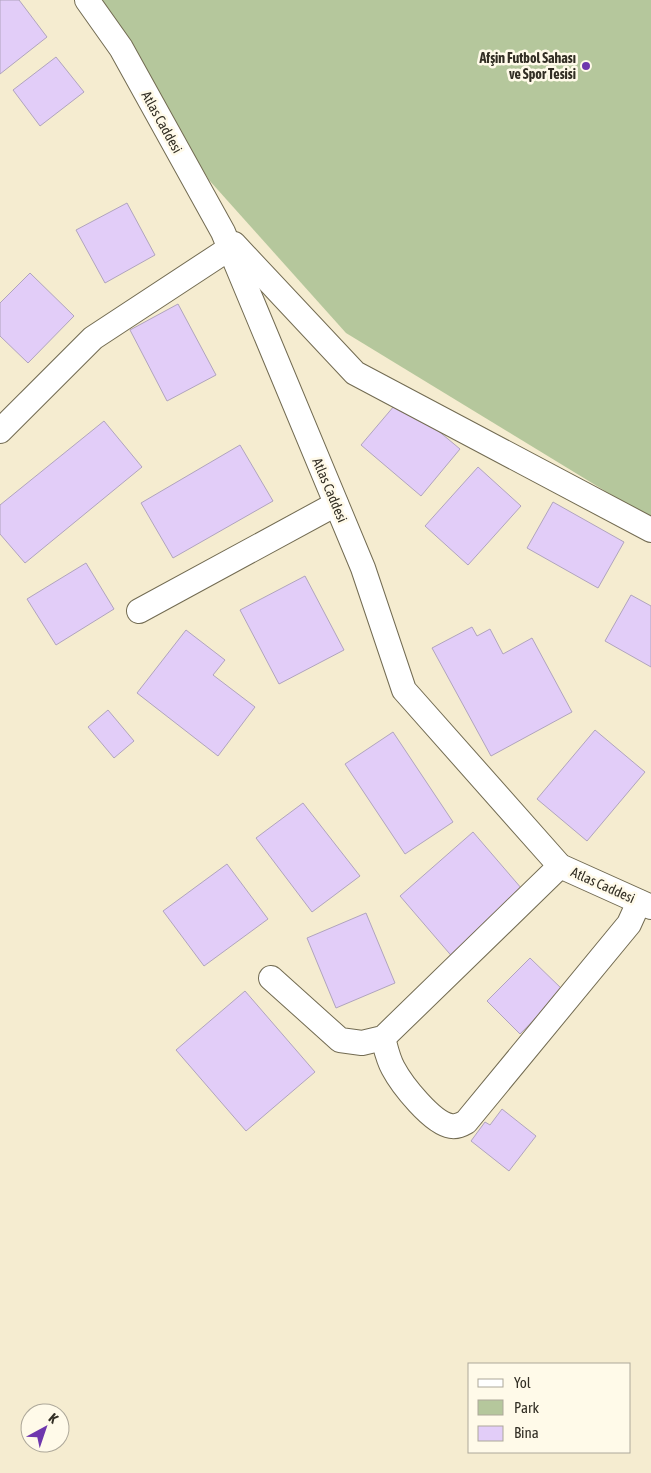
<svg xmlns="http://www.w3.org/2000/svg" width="651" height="1473" viewBox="0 0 651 1473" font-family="'Asap Condensed',sans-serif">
<rect width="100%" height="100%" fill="#f5ecd0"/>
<path fill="#b5c79c" d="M101,0H651V519L346,333L209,180Z"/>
<g fill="#e2cdf8" stroke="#b0a4bd">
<path d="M0,0H19L47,37L0,74Z"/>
<path d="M56,57L84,92L40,126L13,90Z"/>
<path d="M127,203L155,255L105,283L76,230Z"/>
<path d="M30,273L74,316L28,363L0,336V303Z"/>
<path d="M178,304L216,375L167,401L130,330Z"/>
<path d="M400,399L460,449L421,496L361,445Z"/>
<path d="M104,421L142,467L25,563L0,534V505Z"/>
<path d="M240,445L273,501L173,558L141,503Z"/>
<path d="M478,467L521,506L468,565L425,526Z"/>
<path d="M553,502L624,542L598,588L527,548Z"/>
<path d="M86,563L114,609L56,645L27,599Z"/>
<path d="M305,576L344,650L279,684L240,610Z"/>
<path d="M631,595L651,606V667L605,641Z"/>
<path d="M472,627L477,636L490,629L503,654L532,638L572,712L491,756L432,648Z"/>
<path d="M186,630L225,660L213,675L255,707L218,756L137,693Z"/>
<path d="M108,710L134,741L114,758L88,727Z"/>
<path d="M595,730L645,772L587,841L537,799Z"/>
<path d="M393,732L453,822L405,854L345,764Z"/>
<path d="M303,803L360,876L312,912L256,838Z"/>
<path d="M473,832L528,896L455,960L400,896Z"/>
<path d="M227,864L268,919L204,966L163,911Z"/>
<path d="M366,913L395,983L336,1008L307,938Z"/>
<path d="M530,958L563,990L520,1034L487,1001Z"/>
<path d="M245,991L315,1072L246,1131L176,1050Z"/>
<path d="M502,1109L536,1136L509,1171L471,1141L485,1122L490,1125Z"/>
</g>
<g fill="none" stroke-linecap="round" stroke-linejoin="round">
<g stroke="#726b52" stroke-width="26">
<g id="minor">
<path d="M87,0L121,48L223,232L363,568L404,690L560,866L651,907"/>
<path d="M234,244L355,373L651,530"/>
<path d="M0,431L93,338L230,248"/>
<path d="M139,611L336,504"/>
<path d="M271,978L340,1040L362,1043L383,1038L560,866"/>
<path d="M383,1038C386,1049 388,1059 393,1068C402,1085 432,1123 451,1126C457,1127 461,1125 466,1122L629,924L639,902"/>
</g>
</g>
<use href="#minor" stroke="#fff" stroke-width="24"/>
</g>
<circle fill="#6f37ad" stroke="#fffae9" stroke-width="2" cx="586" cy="66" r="5"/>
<g text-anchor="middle" stroke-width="5" stroke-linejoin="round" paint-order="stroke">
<g font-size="14" font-weight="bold" fill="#322e24" stroke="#fffae9" text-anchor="end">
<text x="576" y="63">Afşin Futbol Sahası<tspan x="576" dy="16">ve Spor Tesisi</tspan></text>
</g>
<g font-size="14" fill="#322e24" stroke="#fffae9">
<text transform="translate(162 122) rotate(61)" y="5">Atlas Caddesi</text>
<text transform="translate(330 490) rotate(67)" y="5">Atlas Caddesi</text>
<text transform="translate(603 885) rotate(24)" y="5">Atlas Caddesi</text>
</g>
</g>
<rect x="468" y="1363" width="162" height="90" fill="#fffae9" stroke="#ada89a"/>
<rect x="478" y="1379" width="25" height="8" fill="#ffffff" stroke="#ada89a"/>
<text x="514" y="1388" font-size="15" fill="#322e24">Yol</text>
<rect x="478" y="1400" width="25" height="15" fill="#b5c79c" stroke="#ada89a"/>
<text x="514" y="1413" font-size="15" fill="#322e24">Park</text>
<rect x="478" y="1426" width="25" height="15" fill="#e2cdf8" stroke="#ada89a"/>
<text x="514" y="1438" font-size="15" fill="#322e24">Bina</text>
<g transform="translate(45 1428) rotate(40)"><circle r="24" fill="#fffae9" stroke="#ada89a"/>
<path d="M0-4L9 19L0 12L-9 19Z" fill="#6f37ad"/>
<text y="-8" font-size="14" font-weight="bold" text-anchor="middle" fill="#322e24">K</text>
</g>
</svg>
